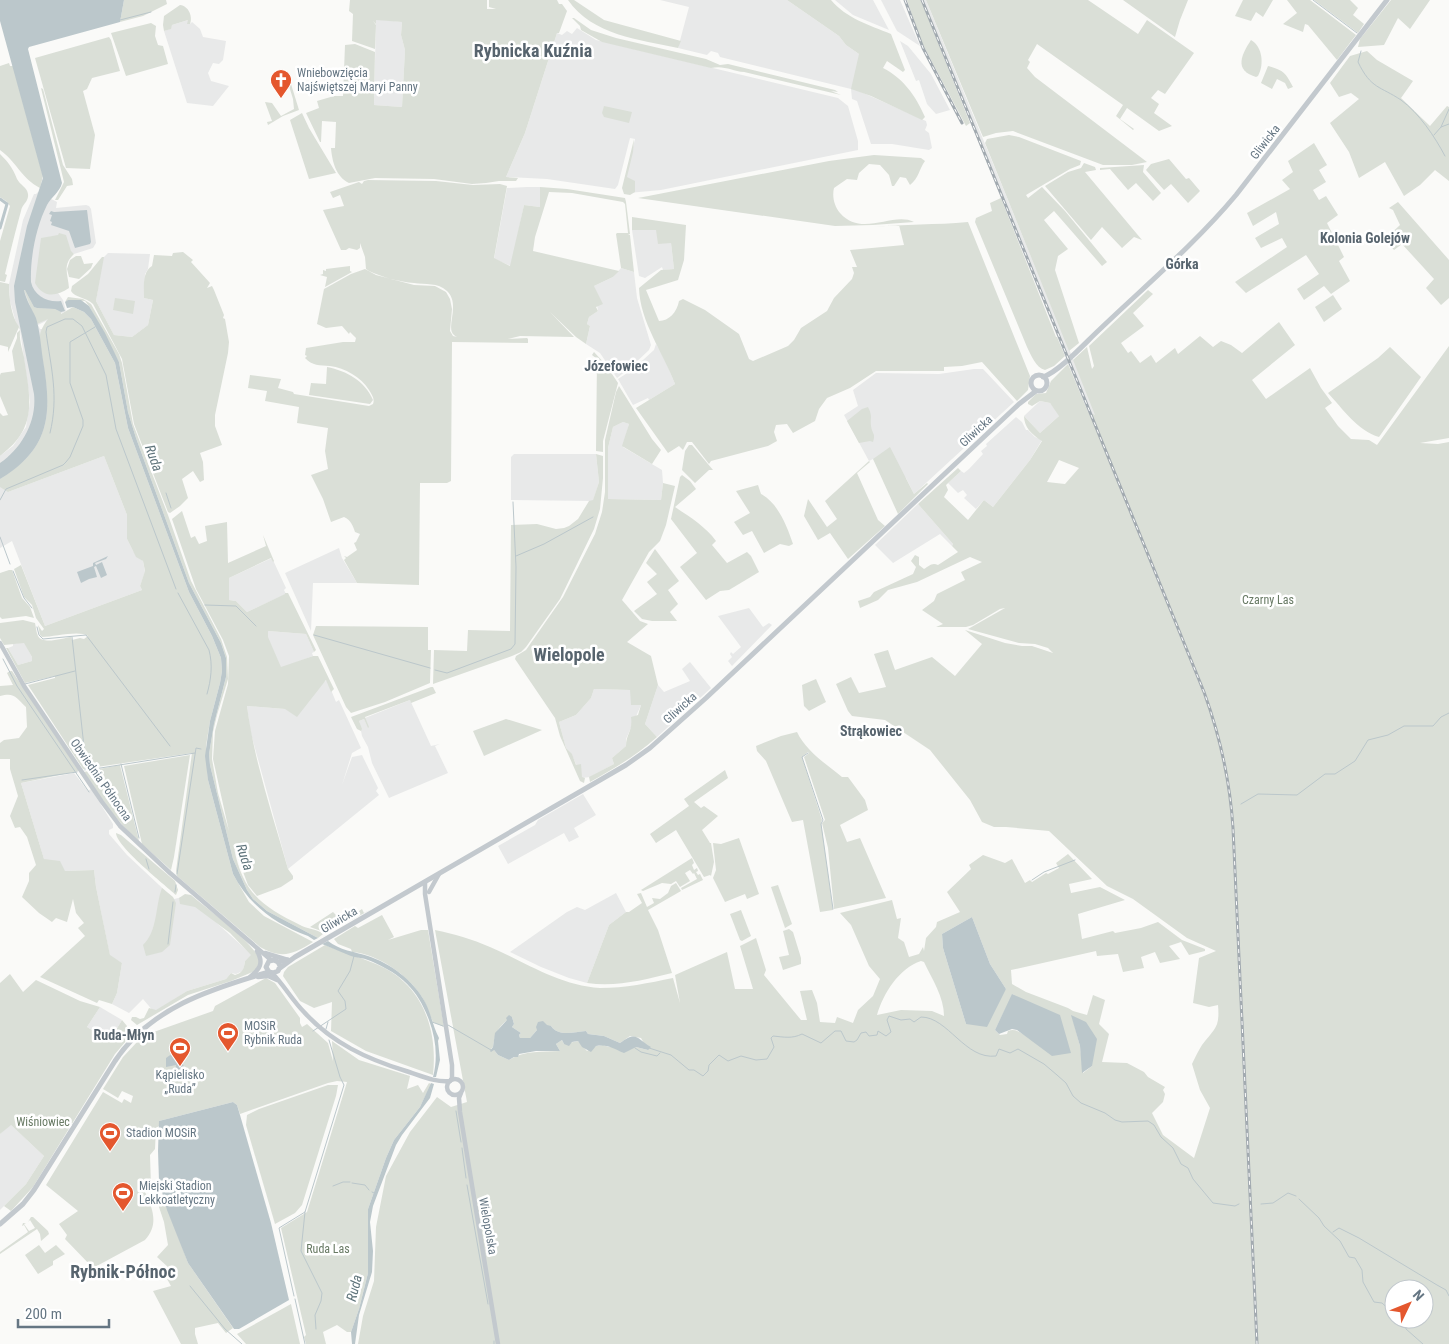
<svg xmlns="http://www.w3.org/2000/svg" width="1449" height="1344" viewBox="0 0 1449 1344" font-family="'Roboto Condensed',sans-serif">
<rect width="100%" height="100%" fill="#fafaf8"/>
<g fill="#e8e9e9">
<path d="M660,0H787L839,36L846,45L859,54V91L926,121L927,125L925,130L929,133L932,148L929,150L892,144H871L857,101L852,99L851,89L720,57L718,53L711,51L707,55L678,48L689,7Z"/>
<path d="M835,0H873L889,30L853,15Z"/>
<path d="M881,0H900L920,46L897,31Z"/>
<path d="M921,0H926L1096,415L1090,418Z"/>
<path d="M376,19L402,22L401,35L405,50L402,107L374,105Z"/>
<path d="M188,20L190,24L192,22L200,29L203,37L226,41L223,60L219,64L213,63L208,73L211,81L229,86L213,106L187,103L164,31L170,29L172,25Z"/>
<path d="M577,28L596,40L838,98L848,106L858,141V150L661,190L628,193L623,187L635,139L630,138L618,185L615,189L547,179L506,177L525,133L557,33L562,35L567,31L572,34Z"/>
<path d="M900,41L908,46L931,74L950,110L936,114L927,104L919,80L916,81Z"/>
<path d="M527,187H540V207L524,205L511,266L494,259L507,188Z"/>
<path d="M38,192L57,202L56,208L86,205L89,206L91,209L96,243L93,248L74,254L71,252L65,235L49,237L58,293L63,300L66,311L38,325L40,329H49L60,425L8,492L104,456L127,515V539L133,551L143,561L145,572L140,586L142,590L45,626L12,541L0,548V456L13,446L26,427L30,402L20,330L16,323L10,301L9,284L23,220L34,194H36Z"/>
<path d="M632,230H656L671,243L674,269L663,270L662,267L645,278L639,276Z"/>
<path d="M108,253L150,254L148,269L145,274L144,298L153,300L148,325L132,337L114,335L96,301L103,258Z"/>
<path d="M621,268L634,272L637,298L651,345L649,350L632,366L617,378L600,353L586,344L590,326L587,324L589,317L598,311L594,286L613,277Z"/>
<path d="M656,344L663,355L675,384L649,400L648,398L633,405L618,379L632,370L654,350Z"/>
<path d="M974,369H983L1014,402L914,494L906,478L873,459L869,461L844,415L858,406L853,390L876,373L939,374Z"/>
<path d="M1040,401L1050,403L1060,415L1040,433L1024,416Z"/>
<path d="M1016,417L1022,422L1026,430H1028L1035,437L1042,440L1030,460L993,507L984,500L976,509L964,498L967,495L963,490L958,493L948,483L961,471L964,473L969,469L983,454L981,451L987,446L986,444Z"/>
<path d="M623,422L629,424L623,447L662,470L663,483L661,500L608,499V448L613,427Z"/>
<path d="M514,454H596L599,482L593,501L511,500V457Z"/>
<path d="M918,504L953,544L952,546L940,534L893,563L875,545Z"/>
<path d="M339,548L342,558L357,583H313L311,631L285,573Z"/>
<path d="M272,558L286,588L284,590L286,594L247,612L236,601L229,600V578Z"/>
<path d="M749,608L763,627L769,623L772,625L732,666L728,661L732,657L730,654L731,652L733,654L741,647L718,616Z"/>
<path d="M268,631L306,634L314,652L312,653L313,656L281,668L267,636Z"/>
<path d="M24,642L32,657V661L18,665L8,648L13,646V644Z"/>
<path d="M690,662L711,688L657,737L645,724L658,685L664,692L690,681L682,669Z"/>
<path d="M327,680L336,702L339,700L361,748L352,753L342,785L352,757L362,755L378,788L376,791L379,795L288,869L250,730L247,706L285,709Z"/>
<path d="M594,689L630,690L641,705L626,739V746L612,758L614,764L590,777L582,778L572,755L566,748L559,722L576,715L591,698Z"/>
<path d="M410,700L431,746L440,744L435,746L448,773L389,798L372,763L368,747L362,736L359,721L364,719L368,727L365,718Z"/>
<path d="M74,773L88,791L91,789L113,824V828L109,830V834L127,855L174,899L187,896L252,955L245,961L243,971L236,974L231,973L226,979L187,991L154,1012L143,999L129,1013L112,1004L117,993L122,963L110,956L96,887L94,870L65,871L44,859L21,783Z"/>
<path d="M583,794L596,815L574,828L579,837L569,842L564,833L508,864L498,846L535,825L538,820Z"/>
<path d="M616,893L626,912L609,925L587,983L569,978L541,967L510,952L567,912L577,907L585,910Z"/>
<path d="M100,1007L122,1020L113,1035L108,1040L87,1027Z"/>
<path d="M10,1124L44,1156L26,1184L0,1210V1134Z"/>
</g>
<g fill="#dadfd7" fill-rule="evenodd">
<path d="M124,0H166L167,4L143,16L120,22Z"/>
<path d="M350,0H487V9H496L489,7V0H557L559,4H562L567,11L559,33H557L525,133L506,177L518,178L516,181H499L486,183L472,184L434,179L375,178L349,183C336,177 332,161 331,148H335L336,122L322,121L321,142H320L306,113L319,108L317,101L334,96H343L345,45L355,44L375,52L374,105L402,107L405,50L401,35L402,22L376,20V24L373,21L376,25L375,49L352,41L353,14L349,11Z"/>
<path d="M568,0H574L604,20L681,41L678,48C640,40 592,35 568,0Z"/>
<path d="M787,0H831C846,18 869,25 891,34L905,70L903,72L887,61L883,68C904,79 915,95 925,117L922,120L871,96L851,89L859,54L846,45L839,36Z"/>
<path d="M907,0H921L970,123L966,126L921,41Z"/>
<path d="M926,0H1088L1138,34L1147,20L1194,53L1165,94L1158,90L1151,98L1159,104L1154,113L1172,126L1159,131L1127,108L1120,119L1134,129L1133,130L1116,116L1123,105L1037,44L1028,60L1030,62L1027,68L1035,77L1147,162L1132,165H1103L1013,131L996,133L983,137Z"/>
<path d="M1123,0H1188L1180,20L1175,37Z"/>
<path d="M1243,0H1273L1263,17L1256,12L1251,21L1235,16Z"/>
<path d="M1287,0H1310L1356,35L1337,60L1308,25L1305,24L1303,32L1283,24L1297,13Z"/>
<path d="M1314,0H1350L1358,8L1353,15L1364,24L1358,33Z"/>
<path d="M1391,0H1430L1410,29L1398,18L1384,45L1358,47L1360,39Z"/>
<path d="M180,5C189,6 193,17 190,24H187L188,20L172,25L171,29L164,31L163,25L164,16Z"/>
<path d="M572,18H574L591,30L616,38L706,59L720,65L728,64L835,90L838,92L831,91L841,95L740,71L744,72C732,71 724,65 711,68L602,42L581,30L580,26Z"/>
<path d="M151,23L156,26L155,36L158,45L163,46L168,64L126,76L111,33Z"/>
<path d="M109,37L111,40L120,71L92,78L87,89L83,91L95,135L90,169L66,168L35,58Z"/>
<path d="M1251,40C1263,47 1264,65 1258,76L1256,77C1233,70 1242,54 1251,40Z"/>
<path d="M1367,51L1377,60L1413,81L1401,98L1430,126L1447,106L1449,107V181L1435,170L1420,185L1404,196L1385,162L1359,178L1349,152L1330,123L1359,99L1351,93L1339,97L1330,83L1350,56Z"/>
<path d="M9,63L10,66H13L43,176L40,188C21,178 16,161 0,150V66Z"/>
<path d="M1268,66C1283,70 1286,73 1293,87L1288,89L1285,83L1277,79L1272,89L1261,83Z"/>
<path d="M287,71L299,110L283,116L268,125L267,122L272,121L265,102L272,103L281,116L294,109L293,99L289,86L277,77Z"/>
<path d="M41,88L43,89L63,165L72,179L73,185L67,186L58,200H55L64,182Z"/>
<path d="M604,106L632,112L629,123L604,117L602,113Z"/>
<path d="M302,113L309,128L336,173L309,179L290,120Z"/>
<path d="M1009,135L1019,137L1081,161L1080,165L1070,169L1026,195L1028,198L1042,187L1065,211L1107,262L1102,266L1054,211L1044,220L1068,249L1058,256L1055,270L1079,343L1069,351L985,143L987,139Z"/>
<path d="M634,139L633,152L627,177L635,181V192L630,195L624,194L622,188Z"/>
<path d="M1314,143L1327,165L1319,170L1326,182L1313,190L1319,200L1326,196L1338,215L1327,223L1344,257L1339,261L1350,281L1331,294L1324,286L1304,300L1297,289L1319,274L1306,255L1246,293L1235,282L1287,247L1282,238L1261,248L1255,238L1279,224L1276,212L1253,226L1247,213L1290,189L1282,180L1293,172L1288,161Z"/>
<path d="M0,154C9,163 12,167 17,179C20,185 27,187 28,194C29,202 22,204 21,211C15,233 10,253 5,274L7,275L5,282L0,281V241L10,206L6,201L0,197Z"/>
<path d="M874,155L921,158L925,161C919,169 919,178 910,185L906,178L900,177L894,186H892L889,175L880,165L869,164L859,173L857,180L847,179L834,188C832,196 834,206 840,213C862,238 893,211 914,222L873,225L835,226L638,198L829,161Z"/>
<path d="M1169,159L1186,179L1189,178L1200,191L1188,203L1171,184L1164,190L1146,170L1151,164Z"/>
<path d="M1084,163L1095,167L1096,170L1085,172L1142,240L1134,237L1122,248L1102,227L1091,240L1045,186L1068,172L1081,168Z"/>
<path d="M1144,165L1143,172L1161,193L1153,201L1136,183L1128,190L1110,169L1100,170V168Z"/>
<path d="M368,180L436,181L473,185L500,184L507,186L494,258L510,266L524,205L540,207V187L567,189L625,198L626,202L630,234L628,235H630L634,272L621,268L616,234L617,233H628L625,204L623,202L572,193L549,192L535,237L533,251L619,271L613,277L594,286L603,304L596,307L598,311L589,317L587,324L590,326L586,344L576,337L550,312L574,337L520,336L508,339L527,338L528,339V343L452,342L451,481L447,483H420L419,585L357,583L344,560L346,558L344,556L347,557L357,550L354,543L356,542L360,534L355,532C353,526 351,520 344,517L331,522L323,499L311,475L328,469L325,451L328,428L297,423L299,407L265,401L267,391L248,388L250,375L281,379L278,388L293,392L294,394L369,406L373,404C375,399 372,395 369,390C361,377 345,368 330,366C320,365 312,366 305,358L307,356L305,355L306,348L343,342H355L356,338L350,332L349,334L342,326L326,328L317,324L324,289L351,274L365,269L376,275L414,285L435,286L446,292L450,299L452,309L450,331L453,336L461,338C458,337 456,337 454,335C445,328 461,304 447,291C438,282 425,285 414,283C400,282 382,277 369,271L366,269L365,257L360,243V248L357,250L349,248L346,250H341L323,210L344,206L340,195L333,198L330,192L359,182L362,184L364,181Z"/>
<path d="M1001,198L1056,337H1057L1065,356L1054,366L1045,370C1036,368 1031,355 1027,347L975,222L976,218L992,211L990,203Z"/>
<path d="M1398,202L1449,260V298L1441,305L1426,288L1434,279L1402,244L1394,250L1387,242L1383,241L1400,225L1393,210L1389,208Z"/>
<path d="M632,217L686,225L684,260L678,280L646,290L659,321C669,321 677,312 679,301L683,299L705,310L739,334L749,359L753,361L788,346L794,340L801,328L827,311L834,298L852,279L854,273L852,267H857L850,250L904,245L899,225L872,227C904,224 936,225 968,222L1030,376L1028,390L1017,401L982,362L962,366L944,367V371H876L850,388L827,398L819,409L815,421L793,433L787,424L776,425L774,432L777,441L768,446L711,461L709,464L692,442H687L683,450L679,446L668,453L636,408L675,384C663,352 640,322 639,288L661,270L674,269L671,243L658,244L656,230H632Z"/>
<path d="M59,233L66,235L71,251L74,254C62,265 68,274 69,288C56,297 43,298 35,283L41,238L58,235Z"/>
<path d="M183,252L193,260L191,262L210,283L207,288L212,286L214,290L224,315L223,318L225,319L229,342L228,353L215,415V426L222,445L200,453L203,462L204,480L200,482L193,471L182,479L188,498L180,506L170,513L168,512L134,424L122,359L93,304C86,297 75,298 71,291L72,286L88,274L102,257H104L96,301L114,335L132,337L148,325L153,300L144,298C144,287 142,272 152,266L154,255L172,256L173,253Z"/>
<path d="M76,256H81L84,264L93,263L91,268L79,279L69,277L67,269L70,260Z"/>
<path d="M350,266V271L352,272L325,287L327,277L320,275L323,274V270L326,271V269Z"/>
<path d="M0,282L9,284C9,297 11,316 19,327L8,352V347L0,345Z"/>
<path d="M24,290H25L34,307L37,308L55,309L61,312V314L73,307L84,312L91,319L115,363L128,428L189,592L212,636L221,658L222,671L220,683L210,721L206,746L208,780L233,874L249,902L264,916L313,942C292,955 282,959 260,947L177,876L176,871L192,753L83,769L28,685L55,678V676L25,683L6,648H8L18,665L32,661V657L24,643L4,645L0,638V623L23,620L35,623C36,627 36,632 38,636C43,645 63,638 71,637L72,640L80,638L84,639L88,636C79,630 54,637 42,637L40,635L38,625L42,631L44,629L36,618L32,605L24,597L14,569L21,565L45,626L142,590L140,586L145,571L143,561L136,557L127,539V515L104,456L8,492L0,487V479C50,448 52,416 43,362C40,343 35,336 48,319L37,324Z"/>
<path d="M1148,290L1153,294L1133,313L1144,326L1121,343L1128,353L1131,351L1140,363L1151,355L1156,363L1175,348L1178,354L1200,336L1213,347L1221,341L1231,345L1242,353L1279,322L1295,345L1252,380L1266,399L1310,368L1321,388L1332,403L1325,408L1338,426L1351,439L1369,440L1377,445L1449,346V438L1420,443L1438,444L1449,442V1344H358L363,1316L374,1281L376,1227L386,1176L410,1132L437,1097L451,1107L467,1102L435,930C454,934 472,939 490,947C525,962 560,986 600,988C625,988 649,983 673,978L680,1003L675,975L727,952L735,989H753L740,946L756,938L766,970L764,975L801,1020H807L800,991L812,990L817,1003L820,1022L835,1023L837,1017L853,1023L858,1010L873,996L880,979L869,966L851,925L840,913L892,900L897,919L901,918L898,938L904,942L909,957L919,954L923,947L924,951L926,938L936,927L937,922L960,912L947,892L971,869L969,865L983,855L1005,863L1012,859L1025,883L1030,880L1032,882L1046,873L1048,874L1059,868L1056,863L1068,854L1092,879L1069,884L1071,893L1100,887L1125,900L1078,914L1082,939L1113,931L1115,933L1141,928L1158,922L1182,940L1205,949V951L1189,955L1181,942L1169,946L1180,959L1160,963L1155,952L1141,957L1144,968L1123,972L1118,954L1097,956L1096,951L1011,970L1012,984L1026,992L1068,1008L1073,1011L1087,1015L1093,995L1105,1000L1099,1024L1109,1034L1102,1062L1127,1063L1144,1072L1148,1077L1165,1087L1163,1090L1165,1094L1163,1102L1152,1113L1163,1135L1194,1158L1210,1108L1200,1090L1192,1064C1195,1058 1198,1051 1202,1045C1215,1028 1220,1028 1218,1005L1209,1007L1193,1003L1199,958L1216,951L1187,938L1133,899L1107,886L1049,831L1006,827H994L982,822L970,800L930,750L885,720L852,716L848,711L836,684L851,677L859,693L886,687L874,654L888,650L895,670L932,657L955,676L982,644L965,630L1005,643L1022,646H1032L1053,653L1048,648L1035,644L1019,643L968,629L1005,608L1000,609L973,625L966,627H936L943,624L922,610L934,601L937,594L965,580L961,572L982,562L970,557L917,582L888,590L878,600L860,608L858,601L870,597L874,592L913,574L916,567L911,561L915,555L919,557V565L924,569C929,566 932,562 938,565L958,552L952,546L953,544L918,504L958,468L961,471L946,485L948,490L944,497L968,520L984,500L993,507L1030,460L1042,441C1032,435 1024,427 1024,416L1040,433L1059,416L1050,403L1040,401L1032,406L1028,404V402L1036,394L1046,393L1051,381L1068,364L1088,412L1095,415L1073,360L1087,347L1092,369L1094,366L1089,346ZM1059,460L1079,468L1065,484L1047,482ZM972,917L990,964L1006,989L966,1024L943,948L942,934ZM921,961L924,962C932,979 944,997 944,1016L932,1011L901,1010L877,1015C883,994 899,968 921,961ZM1013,994L1031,1040C1024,1035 1016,1027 1008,1031L1007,1034L1000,1035L995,1030ZM1072,1016L1092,1066L1083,1073L1080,1046ZM512,1017L514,1024L512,1027L521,1033L519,1035L520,1038H530L537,1030L551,1026C559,1037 573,1032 586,1031L588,1034L604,1036L620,1043L630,1036L641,1038L648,1050L636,1047H609L603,1045L596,1046L587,1051L578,1041L564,1044L562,1040L556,1044L560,1051C542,1052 525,1050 509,1060L498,1055L494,1050L491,1049L493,1047C495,1032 499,1025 512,1017ZM1394,1289H1424V1319H1394Z"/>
<path d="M1333,295L1342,309L1324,322L1315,307Z"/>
<path d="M68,297L83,299L91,304L119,354L122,363L133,424L168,515L191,581L221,639L227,657L228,679L217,715L213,732L212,759L218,793L229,831L213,759L215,731L228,684L229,656L223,640L196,589L172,519L182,511L191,538L195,536L199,544L207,541L205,526L227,522L228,563L266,546L263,535L274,561L273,562L271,558L229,578V600L236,601L247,612L285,594V593H288L316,650L314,652L306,634L268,631V637L281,667L313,656H318L334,689L331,692L326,680L297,717L285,709L247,706C254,761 273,816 288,869L293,876V879L281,887L257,896L248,885L234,848C243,894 263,907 302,926C308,929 317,929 323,934L318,938L267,911L253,899L247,890L233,859L210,765L209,754L214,724L226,677V658L221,643L189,583L136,438L128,412L119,362L89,306L85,301L69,300L65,302Z"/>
<path d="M115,298L135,301L133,314L113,310Z"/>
<path d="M20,330C19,339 22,348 24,357C30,399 39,427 0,456V413L3,416L8,415L0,396V375L1,373L15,371L12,351L17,338V333Z"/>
<path d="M1390,347L1421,377L1379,437C1358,431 1342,408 1328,393L1378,358Z"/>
<path d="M594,352L606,365L618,383L603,441V452L596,451L597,359L592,355Z"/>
<path d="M327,367C347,371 365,381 373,400L370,404L363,403L309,395L311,383L326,384Z"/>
<path d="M619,386L652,439L661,450L652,464L622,446L629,424L623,422L613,427L608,448V499L661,500L663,483L675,486L666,525L660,541L649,552L622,600L640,621L648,624L627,642L651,656L658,685L645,724L657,737C636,756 613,769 590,782L589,777L614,764L612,758L626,746C626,733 633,732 631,717L638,715L641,705H631L630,690L594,689L591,698L576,715L559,722L566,748L572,754L576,765L581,764L582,777L585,778L584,783L580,781L560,736L555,718L515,659L516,656L526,650L563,597L595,534L602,512L605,492V440L616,392Z"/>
<path d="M868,407C873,417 870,417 871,426C872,434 876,433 873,442L870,441L859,443L847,421L862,409Z"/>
<path d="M689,445H692L713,470H709L695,483L682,470L685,451Z"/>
<path d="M890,447L914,494L927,483L928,484L898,514L873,459Z"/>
<path d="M596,454L603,456V478L600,509L594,529L560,599L526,647L521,652L512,656L433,684L434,650L467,651L468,630L510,631L511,525L537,524L556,529L564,528L569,526L578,519L589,501L593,500L599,482Z"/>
<path d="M869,461L870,462L857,473L878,520L885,526L848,559L830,533L818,540L804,516L808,499L827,527L837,519L825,501Z"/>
<path d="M682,475L690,481L696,489L675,507C690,517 706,527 716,541L712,545L727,563L747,552L751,556L759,572L729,590L720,591L706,600L680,567L697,553L671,519L680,477Z"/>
<path d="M758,485L761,494C778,503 787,526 793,544L789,546L780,544L764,553L752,531L743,535L734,522L750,513L736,491Z"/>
<path d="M655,549L679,581L668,590L678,604L670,612L677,621H652L642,619L634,611L657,594L647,582L657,574L646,563Z"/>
<path d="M9,570H12L22,598L30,607L34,618L26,616L2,619L0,617V573Z"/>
<path d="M316,626L428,627V650H431L430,683L385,702L351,713L346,707L313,635Z"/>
<path d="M10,671H12L79,771L21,783L44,859L60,861L65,871L94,870L96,887L110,955L122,963L117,993L112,1004L99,1000L97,1003L40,977L85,936L78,928L84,923L76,913L73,899L67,922L56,918L52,922L39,913L22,897L29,881V873L36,865L27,837L20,827L15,828L10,816L18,796L10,769V759H0V743L4,740L19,738L27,727L26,707C16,698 15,692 0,696V686L13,685L7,673Z"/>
<path d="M816,679L826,702L809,711L804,706L802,685Z"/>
<path d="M431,687H433L436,693L411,703L410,700L365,717L369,727L368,728L364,719L359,721L362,729L361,731L357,729L351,717Z"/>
<path d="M506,719L542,730L484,756L473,731Z"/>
<path d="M797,732C806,751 826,764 842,777H848L865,800L868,810L840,825L847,842L860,838L886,898L834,909L828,848L822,823L825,820L804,757L809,753L808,752L802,757L822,820L821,823L833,910L820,912L803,820L792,822L766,761L757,751L756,746L781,736Z"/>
<path d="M190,755L174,857L171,870L142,844L124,766Z"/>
<path d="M120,765L139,841C116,822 100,796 84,772Z"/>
<path d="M725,770L728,778L694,802L701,808L704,806L718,816L702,830L710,843H711L714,862L711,876L710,875L704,877L676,830L656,843L650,834L689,806L684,799Z"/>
<path d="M116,833L121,835L175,881L178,890L176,895C165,885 116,846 116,833Z"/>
<path d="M739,838L759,894L747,899L745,894L725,902L713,878L716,870L713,843L721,844Z"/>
<path d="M692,858L694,863L692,865L694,870L697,868L698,871L696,872L698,875L700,874L703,880L682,890L681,888L697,879L694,873L693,874L690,870L685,873L690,881L680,887L676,881L671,884L662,883L643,891L641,890Z"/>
<path d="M676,883L681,891L648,910L658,930L672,973C644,980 617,987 587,983L609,925L626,912H629L642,903L637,894L641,893L647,907L654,903L652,898L660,899L668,893L671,886Z"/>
<path d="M778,885L792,924L785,928L771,887Z"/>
<path d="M162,888L173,897L176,903L170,945L162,952L146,956L143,945C158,931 155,906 162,888Z"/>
<path d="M185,894L191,895C206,908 256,944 260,961L255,971L231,981L188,995L137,1025L131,1020L132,1017H136L140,1019L144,1018L149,1008L156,1010L187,991L226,979L231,973L235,975C243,973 244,968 245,961L251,955L230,933L195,907L180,904L179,898Z"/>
<path d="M362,909L364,913L372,909L327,933L310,927L333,912L343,922Z"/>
<path d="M741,910L751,936L742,941L740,940L730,914Z"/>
<path d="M382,915L394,937L388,940L421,930H428L444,1027L433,1022C429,1014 427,1005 422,997C408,975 378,954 352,952L351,949L338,944L334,939L355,926L358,928Z"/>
<path d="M789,929L793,932L801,958V964L783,970L779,957L789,955L783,931Z"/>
<path d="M325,945C342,952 359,957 376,964C422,983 438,1028 433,1075L366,1051L331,1031L332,1002L314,1008L300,1001L283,976L284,972L288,967Z"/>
<path d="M10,974L23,992L36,980L80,1001L100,1007L87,1027L108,1040L113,1035L122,1020L127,1026L126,1041L115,1054L33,1187L11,1211L4,1206L26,1184L44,1156L11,1125L0,1134V983Z"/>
<path d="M266,978L275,983L300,1018V1023L302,1027L307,1024L328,1043L333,1061L332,1041L359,1060L410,1076L407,1089L418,1085L423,1093L429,1083L431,1084L420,1107L394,1140L386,1158L368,1209V1273L359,1309L351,1332H347L337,1325L323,1332L326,1344H306L304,1337L306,1335L281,1228L307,1212L347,1082L337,1081L328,1083L240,1114L237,1105L233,1102L159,1121V1126L156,1128L155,1149L150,1155L151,1187L145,1192C153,1209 159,1225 145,1240L93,1268L65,1239L67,1235L59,1224L78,1211L46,1185L103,1092L122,1103L124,1099L131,1103L133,1096L122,1091L118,1098L103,1089L123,1057L138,1041L151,1033L213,1011L215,1006Z"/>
<path d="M328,1085H338L336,1096L302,1205L295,1213L275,1224L246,1125L247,1115L259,1109Z"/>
<path d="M164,1197L188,1263L233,1328L226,1333L218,1323L195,1328V1334L198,1344H181L153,1291L171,1286L162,1270L168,1267L157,1257L168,1245L164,1222L157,1201Z"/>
<path d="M31,1217H33L48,1231L49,1234L41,1241L40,1234L37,1229L0,1254V1252L28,1232L24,1225L22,1226L23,1223H26L24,1224L29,1231L35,1228L30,1220L28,1222Z"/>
<path d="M39,1245L45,1253L56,1245L65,1254L53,1261V1265L38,1274L25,1255Z"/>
<path d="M291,1304L300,1344H246L237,1334Z"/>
</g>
<g fill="#bbc7cb">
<path d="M0,0H124L120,22L29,47L28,49L62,183C60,192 51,197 47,205C36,227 30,258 31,282C34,296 48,303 61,301L65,311L61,312L55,309L37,308L34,307L25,290H24C26,300 32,309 36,318C40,331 41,347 43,360C52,413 51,448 0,479V463C22,448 37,421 34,394L15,302L14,286L27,226L43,178L0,21Z"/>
<path d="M87,210L91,242L90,244L75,248L69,231L51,225L52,222L50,221L52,215L49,214L51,211L54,212Z"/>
<path d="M68,300H81L89,306L105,333L119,362L128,412L136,438L189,583L221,643L226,658V677L214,724L209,754L210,765L233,859L247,890L253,899L267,911L318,938L314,940L308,936C275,924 249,905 233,874L208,780L205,756L210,721L220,683L222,671L221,658L212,636L189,592L128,428L115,363L91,319L84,312L73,307L67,308L65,302Z"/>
<path d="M108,556L106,559L95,563L96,565L102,562L107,575L101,578L96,566L94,567L97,577L89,579L81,583L77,572L93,566V563Z"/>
<path d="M972,917L990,964L1006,989L987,1027L966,1024L943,948L942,934Z"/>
<path d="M328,941C339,950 355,952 368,956C390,963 414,981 425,1002C431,1013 433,1027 439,1038L438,1041L440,1060L436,1077H433C438,1058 436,1039 429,1020C418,990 402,975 373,962C365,958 358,958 351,956C341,952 332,948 322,944Z"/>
<path d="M1012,994L1060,1015L1071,1053L1052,1056L1017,1030L1012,1029L999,1034L995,1030Z"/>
<path d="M509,1015L512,1017L514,1024L512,1027L521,1033L519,1035L520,1038H530L537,1030L536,1027L538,1022L543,1021L547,1025L551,1026C559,1037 573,1032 586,1031L588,1034L604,1036L620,1043C637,1030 637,1039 651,1047L648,1050L636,1047L624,1053C613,1049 609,1044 596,1046L591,1052L582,1047L578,1041L572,1042L569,1046L564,1044L562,1040L556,1044L560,1051H536L519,1054L518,1057H514L509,1060L498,1055L494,1050L491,1052L490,1051L493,1047L495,1033L507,1020L506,1018Z"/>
<path d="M1071,1015L1086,1022L1097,1039L1092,1066L1082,1073L1080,1046Z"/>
<path d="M173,1053C181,1054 182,1062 185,1070L183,1073L188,1076L186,1080L181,1078L176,1080L174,1079L176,1065L166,1067V1058Z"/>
<path d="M431,1083L434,1084L430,1098L402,1135L396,1145L373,1206L370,1222L373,1251L372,1272L359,1315L355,1344H352L351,1332L359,1309L368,1273V1209L386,1158L394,1140L420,1107Z"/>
<path d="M233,1102L237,1105L240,1115L271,1223L289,1300L239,1329H234L188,1263L167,1210L159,1181L158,1151L159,1121Z"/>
</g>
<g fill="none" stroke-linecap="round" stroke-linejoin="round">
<g stroke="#bbc7cb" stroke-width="1">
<path d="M1313,0L1357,33"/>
<path d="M120,20L151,12"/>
<path d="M1361,51L1358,62C1371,89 1380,86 1401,100C1419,113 1435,137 1445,156"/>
<path d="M1441,127L1449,109"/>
<path d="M1434,135L1441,127L1449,124"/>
<path d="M50,433C59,396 51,368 46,332L47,327L65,319H73L82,326L106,375L116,429L176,589"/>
<path d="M166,493L171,508"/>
<path d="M0,500L6,489L63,465L66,462L70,457L83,426V420L70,383V342L95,327"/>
<path d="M0,537L10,564"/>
<path d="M516,556L544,544L593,517"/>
<path d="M13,571L24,598L32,608"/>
<path d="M178,593L209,650C213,665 211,680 207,694"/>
<path d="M205,605L236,606L256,626"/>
<path d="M37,627L39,635L43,639L86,635L170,746"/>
<path d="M314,635L430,668"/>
<path d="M72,637L86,765L85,770"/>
<path d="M3,659L17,686L89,792"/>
<path d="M435,670L447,673L511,649L515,644L516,567L513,502"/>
<path d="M25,684L75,671"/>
<path d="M808,753L802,757L823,820L821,824L833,909"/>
<path d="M121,764L139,838"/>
<path d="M88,770L195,753"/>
<path d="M22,780L77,772"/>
<path d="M1241,804L1258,794L1297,795L1325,774H1335L1355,761L1368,740L1388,735L1404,726H1433L1441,717L1449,713"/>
<path d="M146,859L149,869"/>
<path d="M177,874L196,748L201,749"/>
<path d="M1032,880L1044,872L1075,860"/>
<path d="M175,892L176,885"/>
<path d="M168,944L173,902"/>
<path d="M432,1022L443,1026"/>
<path d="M448,1025L491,1050"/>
<path d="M326,1029L328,1022"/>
<path d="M313,1031L346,1009L345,1001L338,991L350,971L354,956"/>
<path d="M635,1048L641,1052L657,1056L660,1053"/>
<path d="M649,1048L671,1055L689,1070H694L703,1076L708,1071L709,1065L719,1055L728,1061L741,1056L756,1060L767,1059L774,1047L771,1038L773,1036C784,1037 792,1039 802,1034L821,1043L835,1031H841L846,1041L854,1042L857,1040L861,1033L866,1032L869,1036L877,1035L878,1031L886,1036L891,1032L887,1020L889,1016L901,1020L910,1019L914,1022L921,1017C948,1017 965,1060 996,1056L999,1049L1010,1053L1018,1049L1044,1064L1057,1075L1066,1083L1073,1096L1081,1103L1105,1113L1115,1120L1122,1122L1148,1121L1154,1125L1161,1137L1173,1148L1181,1164L1188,1168L1193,1179L1213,1203L1235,1206L1239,1204"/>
<path d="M456,1111L461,1142"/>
<path d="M462,1148L466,1178"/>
<path d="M352,1183L365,1185L369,1190"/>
<path d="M467,1185L488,1304"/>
<path d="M333,1186L343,1182H350"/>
<path d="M372,1192L374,1193"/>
<path d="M1299,1199L1319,1218L1324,1226L1340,1241L1349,1257L1355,1258L1362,1270L1363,1282L1374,1302L1382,1303L1394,1314"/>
<path d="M1261,1204L1273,1203L1288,1193L1296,1196"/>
<path d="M305,1212L301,1251L322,1293L321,1301L315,1315L316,1329"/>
<path d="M1333,1232L1339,1228L1359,1238L1437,1285L1446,1290L1449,1296"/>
<path d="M190,1286L225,1329L242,1344"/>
<path d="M294,1296L279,1228L305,1212L344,1085L340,1077L329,1040"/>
<path d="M295,1299L305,1344"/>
<path d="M1398,1319L1405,1323L1406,1329L1423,1344"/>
<path d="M494,1341V1344"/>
</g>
<path stroke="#bbc7cb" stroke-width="3" d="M0,199L7,204L0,228"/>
<g stroke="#c3c9ce" stroke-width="4.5">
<path d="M0,643L24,686L102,802L120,826L170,873L271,960"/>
<path d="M429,892L439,874"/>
<path d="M265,953L288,960"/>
<path d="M272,973C284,985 292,1000 304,1012C332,1043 367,1059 406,1071C419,1075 436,1083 450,1081L452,1078V1065L425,894V882"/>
<path d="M250,977C260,969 264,963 257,951"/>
<path d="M258,977L268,976L277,980"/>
<circle cx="455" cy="1087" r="8"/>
<path d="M461,1093L459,1098L460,1112L498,1344"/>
</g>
<g stroke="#c3c9ce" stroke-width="5">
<circle cx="1039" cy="383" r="8"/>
<path d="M1043,377C1060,371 1085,343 1099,330C1145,286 1195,244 1236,195L1387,0"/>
<path d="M278,962L280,966L278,971L273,973L269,972L266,967L269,961L274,960L278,962L288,960"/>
<path d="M280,968L295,957L626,765L650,748L706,698L1019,404L1036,391"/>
<path d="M0,1224L23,1204L34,1190L115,1061C150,1008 210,989 269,972"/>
</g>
<g stroke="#a2aab0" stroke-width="3">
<g id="rail">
<path d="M905,0L923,48L962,123"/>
<path d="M922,0L1204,692C1220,736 1230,781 1233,828L1257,1344"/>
</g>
</g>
<use href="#rail" stroke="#fff" stroke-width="1" stroke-dasharray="4" stroke-linecap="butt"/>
</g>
<defs>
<g id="church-pin" transform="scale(1.125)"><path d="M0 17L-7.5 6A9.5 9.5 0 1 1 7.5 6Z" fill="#e4572e" stroke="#fff"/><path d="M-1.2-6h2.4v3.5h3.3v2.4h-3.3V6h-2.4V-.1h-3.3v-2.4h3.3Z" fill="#fff"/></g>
<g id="stadium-pin" transform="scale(1.125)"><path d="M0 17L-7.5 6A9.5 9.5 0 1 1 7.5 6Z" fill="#e4572e" stroke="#fff"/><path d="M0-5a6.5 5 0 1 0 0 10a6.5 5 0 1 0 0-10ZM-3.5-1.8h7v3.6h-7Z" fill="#fff"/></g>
</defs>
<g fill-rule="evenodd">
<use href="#church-pin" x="281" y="80"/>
<use href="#stadium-pin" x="228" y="1033"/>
<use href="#stadium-pin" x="180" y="1048"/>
<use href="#stadium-pin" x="110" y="1133"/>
<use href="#stadium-pin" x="123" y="1193"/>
</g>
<g text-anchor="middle" stroke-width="5" stroke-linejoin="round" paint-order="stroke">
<g font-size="12" fill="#657683" stroke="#fff" text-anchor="start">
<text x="297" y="77">Wniebowzięcia<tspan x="297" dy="14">Najświętszej Maryi Panny</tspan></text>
<text x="244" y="1030">MOSiR<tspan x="244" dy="14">Rybnik Ruda</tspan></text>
<text x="180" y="1079" text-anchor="middle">Kąpielisko<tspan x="180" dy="14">„Ruda”</tspan></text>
<text x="126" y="1137">Stadion MOSiR</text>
<text x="139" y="1190">Miejski Stadion<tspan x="139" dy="14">Lekkoatletyczny</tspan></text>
</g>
<g font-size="12" fill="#657683" stroke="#fff">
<text transform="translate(1265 142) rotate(-52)" y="4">Gliwicka</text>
<text transform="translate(976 431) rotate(-43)" y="4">Gliwicka</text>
<text transform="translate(680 708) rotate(-42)" y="4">Gliwicka</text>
<text transform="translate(101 780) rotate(55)" y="4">Obwiednia Północna</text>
<text transform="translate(339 920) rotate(-30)" y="4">Gliwicka</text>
<text transform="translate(488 1226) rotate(80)" y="4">Wielopolska</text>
</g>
<g font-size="12" fill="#687a64" stroke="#fff">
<text x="1268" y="604">Czarny Las</text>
<text x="43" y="1126">Wiśniowiec</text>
<text x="328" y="1253">Ruda Las</text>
</g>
<g font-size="14" font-weight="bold" fill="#57646e" stroke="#fff">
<text x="1365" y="243">Kolonia Golejów</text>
<text x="1182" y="269">Górka</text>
<text x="616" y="371">Józefowiec</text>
<text x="871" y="736">Strąkowiec</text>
<text x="124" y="1040">Ruda-Młyn</text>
</g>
<g font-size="14" font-style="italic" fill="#60757c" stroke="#fff">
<text transform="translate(154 458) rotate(70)" y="5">Ruda</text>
<text transform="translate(245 857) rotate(72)" y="5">Ruda</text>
<text transform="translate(354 1288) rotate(-76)" y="5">Ruda</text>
</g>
<g font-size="18" font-weight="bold" fill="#57646e" stroke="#fff">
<text x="533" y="57">Rybnicka Kuźnia</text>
<text x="569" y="661">Wielopole</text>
<text x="123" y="1278">Rybnik-Północ</text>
</g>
</g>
<g transform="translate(1409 1304) rotate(47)"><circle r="24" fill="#ffffff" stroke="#c1c8cd"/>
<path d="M0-4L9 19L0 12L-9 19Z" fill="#e4572e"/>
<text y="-8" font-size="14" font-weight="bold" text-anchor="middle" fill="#657683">N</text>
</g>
<path d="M18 1319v8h91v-8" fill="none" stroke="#657683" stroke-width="2.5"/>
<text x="25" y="1319" font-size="15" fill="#657683" stroke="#ffffff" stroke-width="4" paint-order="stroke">200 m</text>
</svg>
